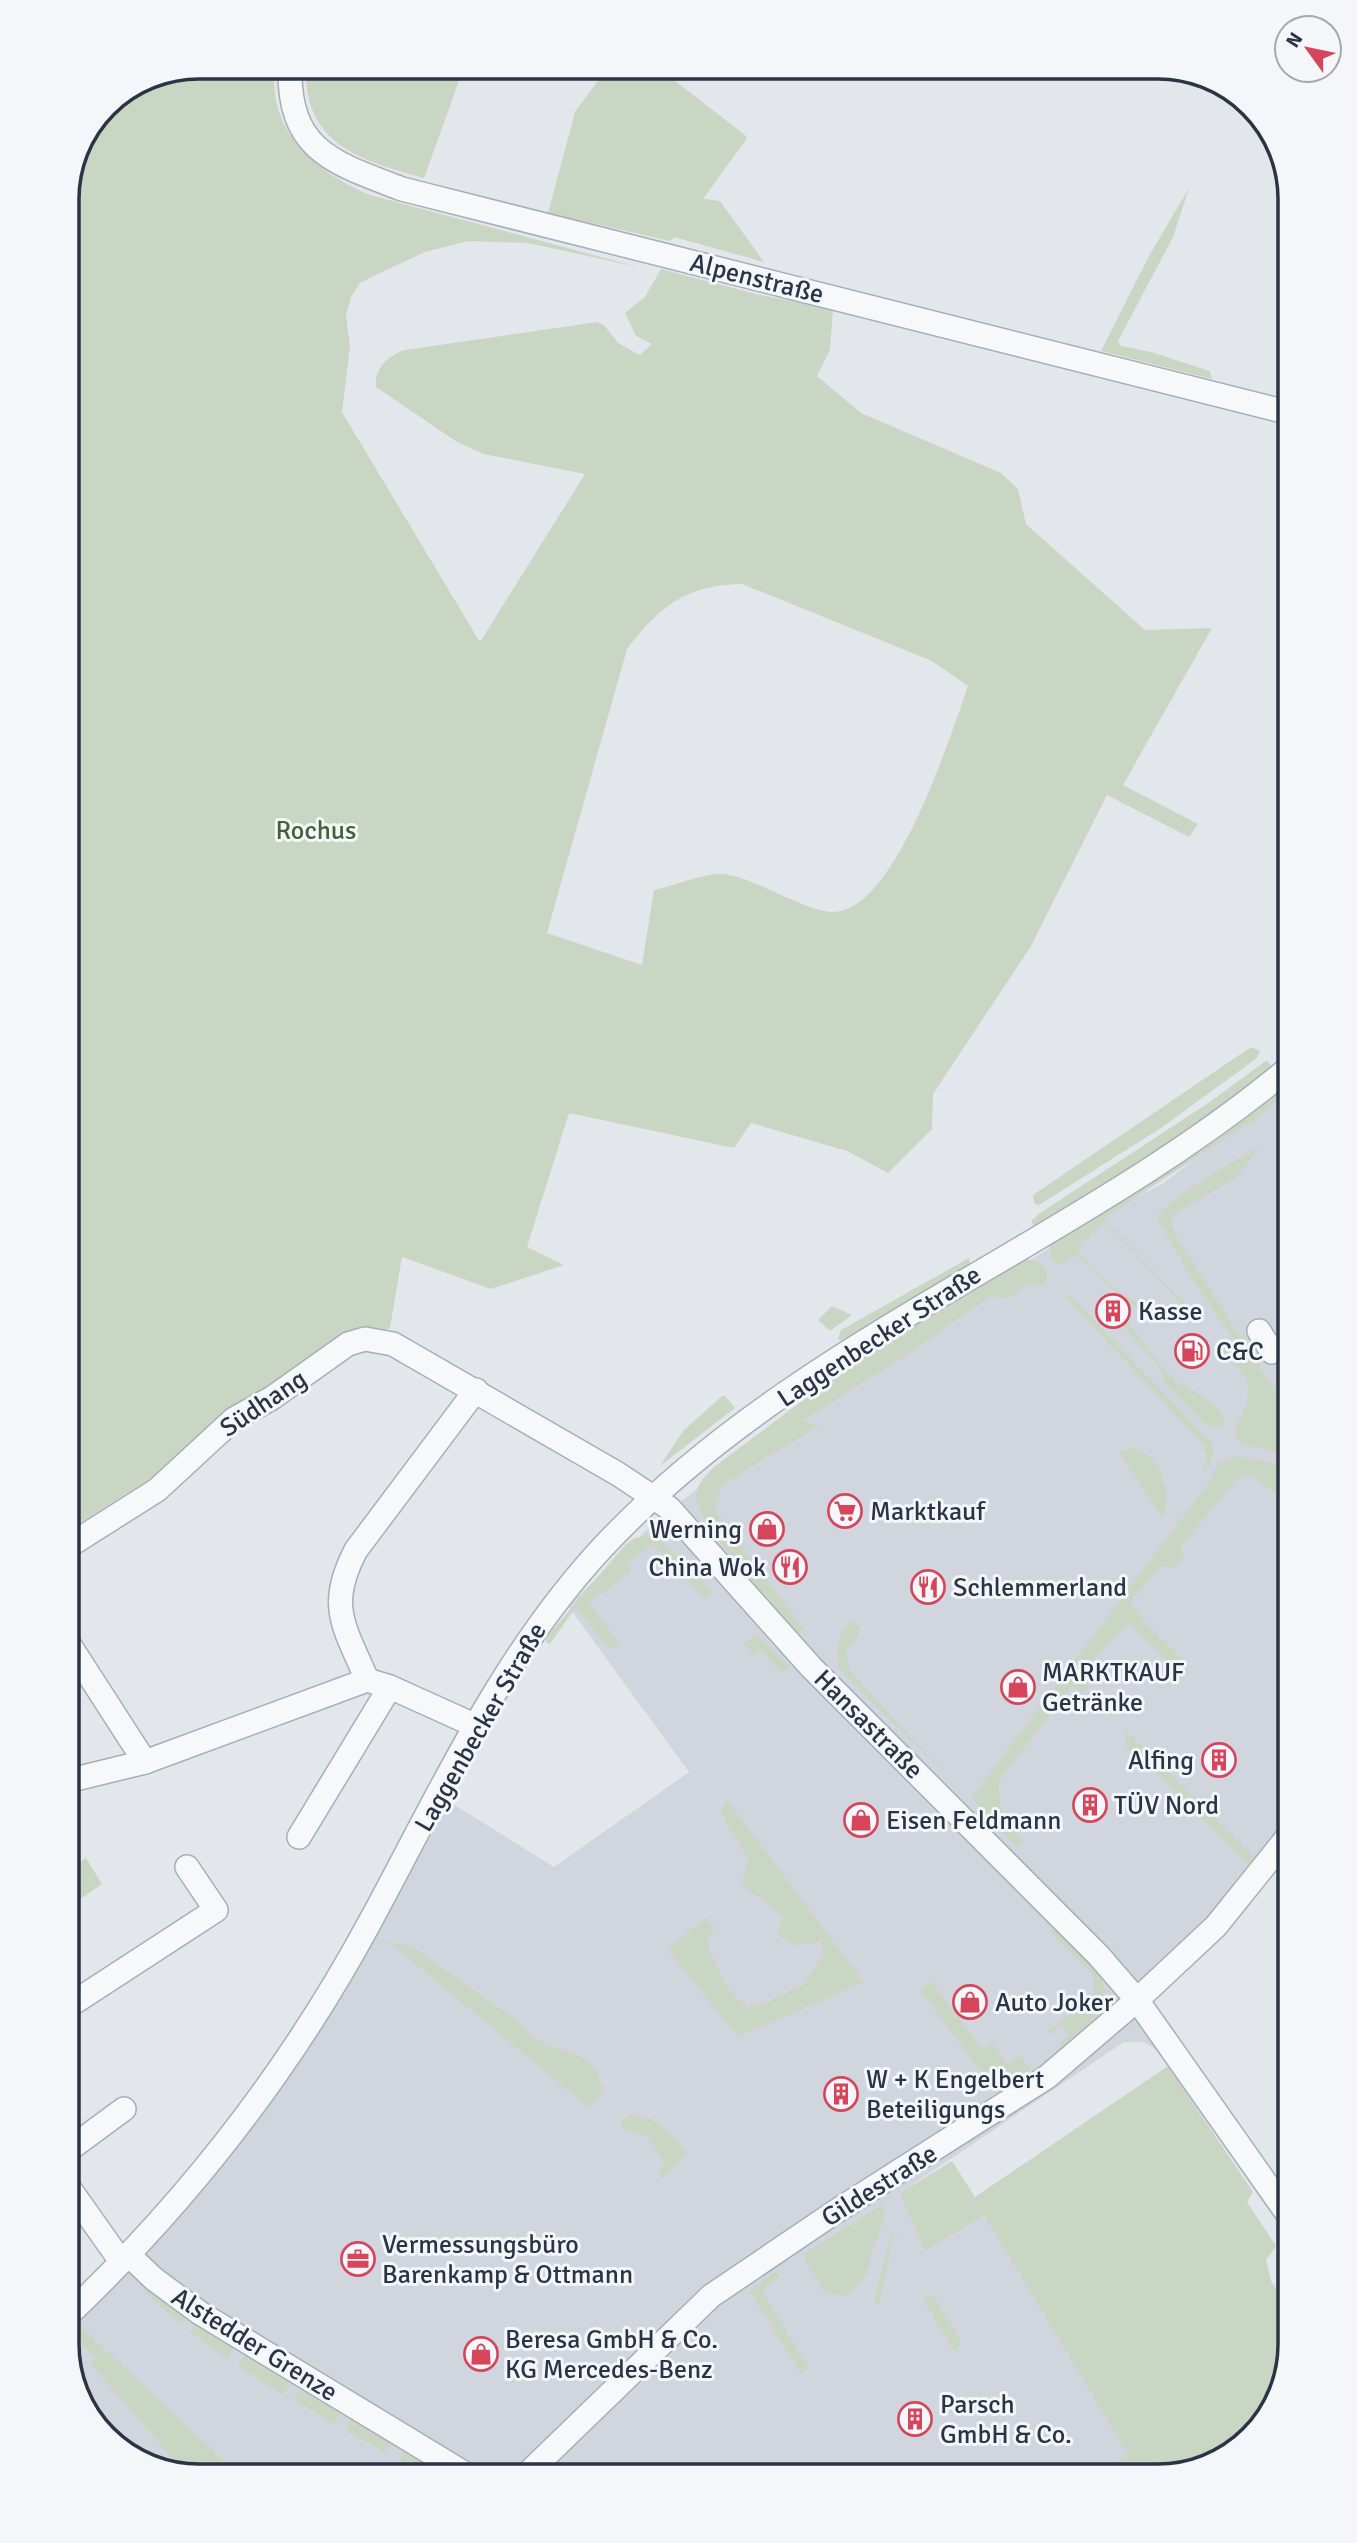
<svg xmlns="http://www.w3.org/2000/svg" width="1357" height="2543" viewBox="0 0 1357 2543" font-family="Signika,sans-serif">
<rect width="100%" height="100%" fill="#e3e7ec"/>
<path fill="#d1d6de" d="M1290,1087V1850L1248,1906L1140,2013L1173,2062L1168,2066L1155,2049L1144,2042H1124L900,2193L984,2214L1129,2454L1093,2476H190L125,2454L77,2395L67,2344V2325L127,2269L259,2120L370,1941L450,1802L554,1867L689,1772L568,1606L658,1519L833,1386L1103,1214L1162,1184Z"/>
<g fill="#c9d6c4" fill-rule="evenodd">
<path d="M199,67H275C267,132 316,172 370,195L638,267L528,243L468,241L425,252L380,273L360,283L351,297L346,315L350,346L342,412L480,642L585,474L484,454L457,442L376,387C374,369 388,355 405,350L597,322L604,325L618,343L640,355L652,344L636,336L625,313L645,297L661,269L756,294L833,309L830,350L817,376L861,413L1001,473L1018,489L1026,524L1145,630L1212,628L1123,785L1198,824L1189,837L1107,795L1031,946L933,1094L932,1129L888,1173L847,1151L751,1123L734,1148L569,1113L527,1247L564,1265L491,1289L402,1257L390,1328L67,1531V190L106,105L148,76ZM742,584L932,661L968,686C950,737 895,912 833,912C805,912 751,875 722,874C705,873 672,886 654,890L642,965L547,933L627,649C660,606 686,585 742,584Z"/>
<path d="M306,67H464L424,178C361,161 303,144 306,67Z"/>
<path d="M608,67H657L745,135L747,138L703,199L720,201L764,262L674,237L670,241L548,213L575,112Z"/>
<path d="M1189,188L1173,237L1118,341L1121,346L1151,352L1210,371L1212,379L1101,351L1149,256Z"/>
<path d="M1251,1047L1260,1051L1257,1058L1161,1128L1039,1205L1034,1203L1033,1195Z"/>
<path d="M1267,1060L1274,1070L1205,1122L1036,1229L1031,1221L1040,1213L1207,1104Z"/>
<path d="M1290,1076V1090L1255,1119L1103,1219L1202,1321L1180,1315L1181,1309H1186L1104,1222L1076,1248L1091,1265L1089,1267L1076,1254L1060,1266L1051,1258L1049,1243Z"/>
<path d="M1260,1146L1237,1177L1171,1216L1175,1234L1240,1336L1253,1333L1239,1341L1232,1337L1189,1274L1157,1218C1165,1199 1240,1159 1260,1146Z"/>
<path d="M969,1258L970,1265L964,1271L845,1342L838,1339L841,1330Z"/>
<path d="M1020,1259C1038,1258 1051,1267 1046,1285H1027L1010,1298L991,1296L902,1358L802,1421L820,1425L730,1480C718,1490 715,1498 717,1513L804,1629L796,1635C777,1614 699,1522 696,1499C695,1485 705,1476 714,1467L850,1365Z"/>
<path d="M1099,1273C1125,1298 1133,1304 1169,1308L1168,1313L1131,1306L1097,1275Z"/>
<path d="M1068,1293L1213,1444V1457L1200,1478L1207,1459L1204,1446L1065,1296Z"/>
<path d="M832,1306L852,1315L830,1331L818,1320Z"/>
<path d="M1122,1314C1138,1334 1152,1357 1170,1375C1187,1393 1213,1393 1224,1419L1223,1426L1215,1428L1205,1424L1189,1408L1165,1383L1161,1370L1117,1319Z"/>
<path d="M1220,1342L1238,1359L1262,1350L1266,1355L1259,1368L1274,1387L1290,1385V1457L1240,1443L1234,1433C1238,1418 1248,1408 1248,1392C1250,1370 1220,1358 1220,1342Z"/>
<path d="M722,1396H725L735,1408L660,1466L683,1431Z"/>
<path d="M1127,1449C1158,1446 1175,1494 1162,1518L1119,1452Z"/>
<path d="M1238,1456L1290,1466V1488L1281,1498L1253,1476L1239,1477L1182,1545L1181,1552L1185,1557L1171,1570L1162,1565L1131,1601C1143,1631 1178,1643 1188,1672L1183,1678L1129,1623L1079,1674L1090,1687L1082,1693L1073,1685L998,1782L1002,1813L1023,1842L1017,1848L971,1798L1210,1481L1219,1463Z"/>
<path d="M650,1536L661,1540L713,1592L705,1599L653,1544L627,1565L632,1571L589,1602L619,1644L610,1650L576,1607L549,1645L545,1639L625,1545L635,1538Z"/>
<path d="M854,1620L861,1630L857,1632L859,1636L846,1651L850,1671L950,1779L839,1669C836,1650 836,1631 854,1620Z"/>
<path d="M757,1635L760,1637L790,1667L782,1673L760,1650L753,1655L744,1643Z"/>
<path d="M1126,1730L1254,1857L1247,1865L1155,1772H1151L1125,1746Z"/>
<path d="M727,1800L864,1982L738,2037L667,1949L705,1918L714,1927L707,1943C718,1968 724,1991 747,2006L764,2004L804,1984L824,1954L821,1942L794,1945L777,1935L783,1917C770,1903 754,1898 742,1884L748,1858L720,1812Z"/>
<path d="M86,1858L102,1884L76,1902L67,1886V1871Z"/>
<path d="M1054,1928C1107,1982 1133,1990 1062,2046L1059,2043L1069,2035L1062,2025L1050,2034L1048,2031L1094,1995L1093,1975L1049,1931Z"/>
<path d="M388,1941L412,1947L520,2022C543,2056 574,2042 595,2069C599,2074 601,2085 603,2091L589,2108Z"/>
<path d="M931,1981L982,2049L992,2042L1008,2065L1020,2056L1030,2069L997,2093L920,1990Z"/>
<path d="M1168,2066L1253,2192L1247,2202L1276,2246L1266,2260L1271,2281L1290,2308V2345L1268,2418L1209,2466L1158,2476H1093L1128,2454L984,2215L925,2251L900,2193L952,2161L975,2197Z"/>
<path d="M632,2115C660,2117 671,2134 687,2154L662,2178L657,2171L665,2163L647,2136L622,2128L620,2122Z"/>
<path d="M883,2204L885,2214L864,2279L845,2296L825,2293L802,2255Z"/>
<path d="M891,2234L903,2239L893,2237L879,2305L874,2303Z"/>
<path d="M777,2271L780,2277L762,2291L809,2368L801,2373L750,2292Z"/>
<path d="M147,2285L186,2317L180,2324L144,2291Z"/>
<path d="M932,2294L959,2337L961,2344L955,2353L923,2299Z"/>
<path d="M78,2323V2324L241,2476L187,2475L90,2363L95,2358L75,2337L67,2344V2334Z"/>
<path d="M195,2324L235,2347L227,2359L190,2332Z"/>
<path d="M245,2354L292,2380L283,2395L238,2366Z"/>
<path d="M302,2387L343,2410L334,2424L294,2400Z"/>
<path d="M352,2417L390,2441L386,2453L345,2430Z"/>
<path d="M409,2454L433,2470L430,2476L399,2462L402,2455Z"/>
</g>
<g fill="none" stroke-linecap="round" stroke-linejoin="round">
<g stroke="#a8aeb7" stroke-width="26">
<g id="minor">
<path d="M290,67C288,151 334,163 402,189L1290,413"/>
<path d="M1259,1331L1272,1352L1290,1340"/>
<path d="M67,1547L157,1490L234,1419L272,1398L348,1344L365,1339L393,1344L618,1474L669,1508L811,1667L1099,1956L1137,2000L1289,2216"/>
<path d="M67,1641L145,1762"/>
<path d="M367,1680C345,1627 326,1607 356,1550L476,1390"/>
<path d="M67,1781L145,1762L367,1680L390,1687L474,1725"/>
<path d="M299,1837L390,1687"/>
<path d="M67,2007L216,1910L187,1867"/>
<path d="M67,2151L124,2109"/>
<path d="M67,2185L115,2253L135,2261L154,2279L200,2313L469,2476"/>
<path d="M67,2316C188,2201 292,2067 371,1920C441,1791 501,1657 602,1548C796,1340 1075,1247 1290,1067"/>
<path d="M525,2476L711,2296L835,2212L1047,2077L1137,2000L1216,1926L1290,1834"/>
</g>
</g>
<use href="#minor" stroke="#f7f8fa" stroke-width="23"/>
</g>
<defs>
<g id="building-ring" transform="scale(1.75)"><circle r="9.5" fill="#f4f6f9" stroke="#d5455b" stroke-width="1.5"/><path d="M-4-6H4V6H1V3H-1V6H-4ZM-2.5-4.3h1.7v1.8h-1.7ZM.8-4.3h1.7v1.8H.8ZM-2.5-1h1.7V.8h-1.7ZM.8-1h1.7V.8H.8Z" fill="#d5455b"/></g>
<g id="fuel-ring" transform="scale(1.75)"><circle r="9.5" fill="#f4f6f9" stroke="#d5455b" stroke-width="1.5"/><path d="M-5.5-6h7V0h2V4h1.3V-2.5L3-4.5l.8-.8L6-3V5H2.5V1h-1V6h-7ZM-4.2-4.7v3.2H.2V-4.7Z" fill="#d5455b"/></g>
<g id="supermarket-ring" transform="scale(1.75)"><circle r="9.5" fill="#f4f6f9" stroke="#d5455b" stroke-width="1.5"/><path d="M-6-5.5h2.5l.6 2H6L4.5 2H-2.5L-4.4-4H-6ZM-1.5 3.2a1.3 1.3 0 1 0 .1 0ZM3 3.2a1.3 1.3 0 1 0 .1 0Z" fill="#d5455b"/></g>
<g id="shop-ring" transform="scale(1.75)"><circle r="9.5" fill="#f4f6f9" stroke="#d5455b" stroke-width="1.5"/><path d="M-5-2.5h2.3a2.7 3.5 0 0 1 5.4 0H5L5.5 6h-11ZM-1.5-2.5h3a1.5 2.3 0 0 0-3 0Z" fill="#d5455b"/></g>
<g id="restaurant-ring" transform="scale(1.75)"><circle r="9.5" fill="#f4f6f9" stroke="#d5455b" stroke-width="1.5"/><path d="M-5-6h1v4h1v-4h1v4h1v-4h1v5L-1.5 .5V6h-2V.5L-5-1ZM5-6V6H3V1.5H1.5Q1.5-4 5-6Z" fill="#d5455b"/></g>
<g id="office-ring" transform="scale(1.75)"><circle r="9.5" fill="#f4f6f9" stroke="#d5455b" stroke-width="1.5"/><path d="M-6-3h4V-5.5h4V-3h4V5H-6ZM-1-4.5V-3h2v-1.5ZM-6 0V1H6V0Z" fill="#d5455b"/></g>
</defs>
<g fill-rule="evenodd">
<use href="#building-ring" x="1113" y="1311"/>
<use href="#fuel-ring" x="1192" y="1351"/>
<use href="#supermarket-ring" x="845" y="1511"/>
<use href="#shop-ring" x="767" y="1529"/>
<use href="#restaurant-ring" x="790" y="1567"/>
<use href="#restaurant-ring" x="928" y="1587"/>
<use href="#shop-ring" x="1018" y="1687"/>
<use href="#building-ring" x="1219" y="1760"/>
<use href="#building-ring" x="1090" y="1805"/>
<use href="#shop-ring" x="861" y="1820"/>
<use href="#shop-ring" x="970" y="2002"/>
<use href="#building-ring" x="841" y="2094"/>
<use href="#office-ring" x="358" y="2259"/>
<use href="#shop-ring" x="481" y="2354"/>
<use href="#building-ring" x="915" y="2419"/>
</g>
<g text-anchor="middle" stroke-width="6" stroke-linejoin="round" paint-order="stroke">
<g font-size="26" fill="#2a3445" stroke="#f4f6f9">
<text transform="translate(757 278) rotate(14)" y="9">Alpenstraße</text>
<text transform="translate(879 1336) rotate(-33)" y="9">Laggenbecker Straße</text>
<text transform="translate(263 1403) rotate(-34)" y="9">Südhang</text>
<text transform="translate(869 1724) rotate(45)" y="9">Hansastraße</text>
<text transform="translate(480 1727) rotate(-60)" y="9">Laggenbecker Straße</text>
<text transform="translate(879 2185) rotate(-32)" y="9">Gildestraße</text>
<text transform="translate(255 2344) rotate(32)" y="9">Alstedder Grenze</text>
</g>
<g font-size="26" fill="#3f6237" stroke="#f4f6f9">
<text x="316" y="839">Rochus</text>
</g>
<g font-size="26" fill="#2a3445" stroke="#f4f6f9" text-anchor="start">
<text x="1138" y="1320">Kasse</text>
<text x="1216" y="1360">C&amp;C</text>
<text x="870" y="1520">Marktkauf</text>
<text x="742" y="1538" text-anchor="end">Werning</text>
<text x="766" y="1576" text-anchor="end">China Wok</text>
<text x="953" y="1596">Schlemmerland</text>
<text x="1042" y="1681">MARKTKAUF<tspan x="1042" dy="30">Getränke</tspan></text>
<text x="1194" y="1769" text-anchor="end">Alfing</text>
<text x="1114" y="1814">TÜV Nord</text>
<text x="886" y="1829">Eisen Feldmann</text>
<text x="995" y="2011">Auto Joker</text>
<text x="866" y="2088">W + K Engelbert<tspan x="866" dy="30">Beteiligungs</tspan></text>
<text x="382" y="2253">Vermessungsbüro<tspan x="382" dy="30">Barenkamp &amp; Ottmann</tspan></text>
<text x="505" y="2348">Beresa GmbH &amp; Co.<tspan x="505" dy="30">KG Mercedes-Benz</tspan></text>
<text x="940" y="2413">Parsch<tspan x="940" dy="30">GmbH &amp; Co.</tspan></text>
</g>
</g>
<path d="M0 0H1357V2543H0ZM199 79H1158A120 120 0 0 1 1278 199V2344A120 120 0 0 1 1158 2464H199A120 120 0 0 1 79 2344V199A120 120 0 0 1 199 79Z" fill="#f4f6f9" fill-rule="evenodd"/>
<path fill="none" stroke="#2a3445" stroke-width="3.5" d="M199 79H1158A120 120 0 0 1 1278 199V2344A120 120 0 0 1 1158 2464H199A120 120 0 0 1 79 2344V199A120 120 0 0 1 199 79Z"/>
<g transform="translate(1308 49) rotate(303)"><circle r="33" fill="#f4f6f9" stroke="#a3a8b1" stroke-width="2"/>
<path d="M0-5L12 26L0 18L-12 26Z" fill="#d5455b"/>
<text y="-10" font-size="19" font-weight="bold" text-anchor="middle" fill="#2a3445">N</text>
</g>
</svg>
